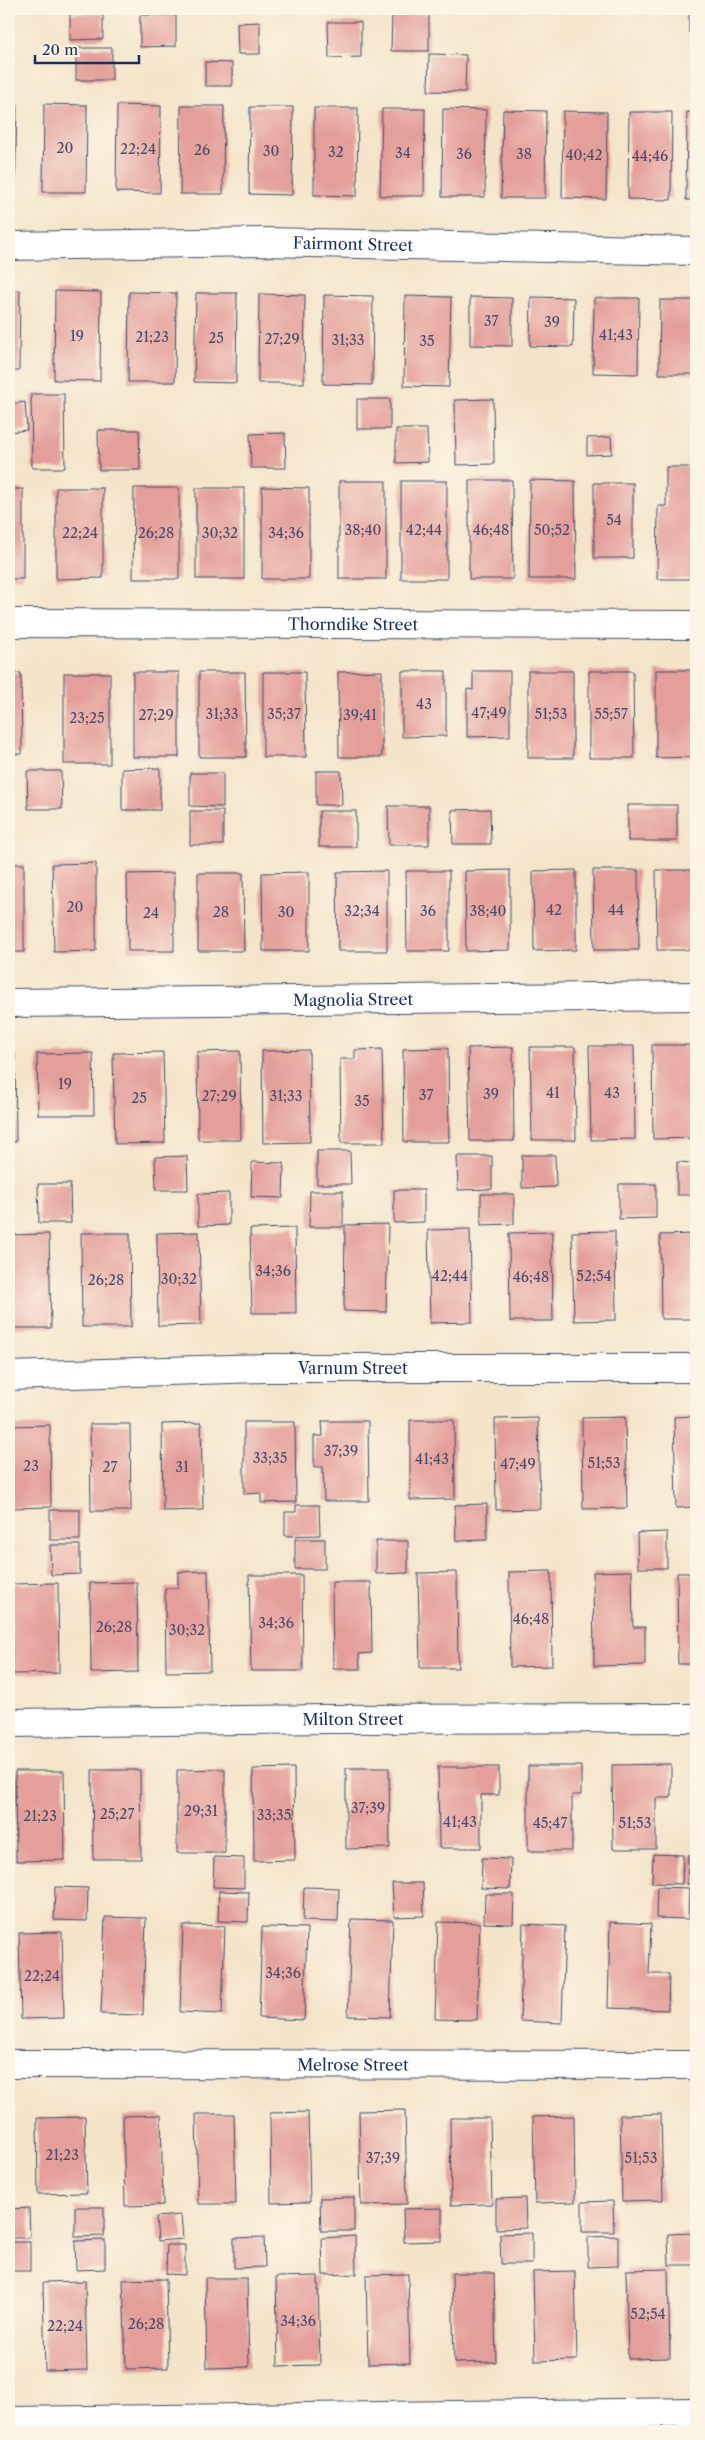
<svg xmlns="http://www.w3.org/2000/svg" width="705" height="2440" viewBox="0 0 705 2440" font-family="'Libre Caslon Text',serif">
<rect width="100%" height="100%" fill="#fcf5e5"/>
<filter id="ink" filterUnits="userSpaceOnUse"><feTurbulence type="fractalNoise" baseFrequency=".02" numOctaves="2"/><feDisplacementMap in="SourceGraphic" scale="10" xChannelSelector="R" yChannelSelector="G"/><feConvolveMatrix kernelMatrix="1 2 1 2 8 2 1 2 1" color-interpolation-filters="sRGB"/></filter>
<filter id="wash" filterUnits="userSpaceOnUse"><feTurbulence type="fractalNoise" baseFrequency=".0096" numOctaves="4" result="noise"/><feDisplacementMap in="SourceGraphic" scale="20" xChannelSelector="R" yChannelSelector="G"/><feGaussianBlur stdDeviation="1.12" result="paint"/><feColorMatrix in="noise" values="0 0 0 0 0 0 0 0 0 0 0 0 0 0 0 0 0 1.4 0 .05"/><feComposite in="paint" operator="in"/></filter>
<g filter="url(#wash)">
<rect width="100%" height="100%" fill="#f4e5ca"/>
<g id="blocks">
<g fill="#e49f9a">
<path d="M626,9H676V13L626,12Z"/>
<rect x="689" y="9" width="7" height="23"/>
<path d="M103,13V39L70,40V14Z"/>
<path d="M392,14H429V51H391Z"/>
<path d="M140,15H176V46L140,47Z"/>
<path d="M260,22V54H238L237,23Z"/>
<path d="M328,22H361V57L329,58Z"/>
<rect x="76" y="48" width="36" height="32"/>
<path d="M429,54L466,55L465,92L428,91Z"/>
<path d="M205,62L232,63V86H205Z"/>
<path d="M9,104H17L15,191H9Z"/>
<path d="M44,104L87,105L86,192H43Z"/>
<path d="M117,105L161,106L160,193L116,192Z"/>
<path d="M181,106H224L223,194H180Z"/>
<path d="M250,107H293L292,195L249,194Z"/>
<path d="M314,108H358L357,196L314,195Z"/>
<path d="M382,109H425L424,196H380Z"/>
<path d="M443,109L486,110L485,197H442Z"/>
<path d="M503,110L546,111L545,198H501Z"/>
<path d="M563,111L607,112L606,199L562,198Z"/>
<path d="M629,112H672L671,200L628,199Z"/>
<path d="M687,112L696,113V200H686Z"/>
<path d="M9,290H20L19,371H9Z"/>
<path d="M55,291L101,292L100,381L54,380Z"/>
<path d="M129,292L176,293L175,382H128Z"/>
<path d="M196,293H237L236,383L194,382Z"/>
<path d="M259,294L305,295L304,383H258Z"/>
<path d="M324,295L373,296L372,385L323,384Z"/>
<path d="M405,296L451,297L449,387L404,386Z"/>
<path d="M470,297L512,298V346L470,345Z"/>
<path d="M531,297L574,298L573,347L530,346Z"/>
<path d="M594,298H639L638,374L593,373Z"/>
<path d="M660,300H696V374H659Z"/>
<path d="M31,394H64L65,468H32Z"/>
<rect x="357" y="399" width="33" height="30"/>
<path d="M493,399L494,464L456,465L455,400Z"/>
<path d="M25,402L27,430L9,432V404Z"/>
<path d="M396,429H427L428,462L396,463Z"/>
<path d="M98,430H139L140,470H99Z"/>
<path d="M285,433L286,468H251L250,434Z"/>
<path d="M611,437L612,454L587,455V438Z"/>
<path d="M666,467H696V579H657L658,506H666Z"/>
<path d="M469,480H512L513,579H469Z"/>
<path d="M530,480L575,481L576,579H529Z"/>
<rect x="339" y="481" width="47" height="98"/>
<rect x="401" y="481" width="46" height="98"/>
<rect x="594" y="483" width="39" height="75"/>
<path d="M262,487L309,488V579H262Z"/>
<path d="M56,488H103V578L56,579Z"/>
<path d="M134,488H179V579H133Z"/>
<rect x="196" y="488" width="48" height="91"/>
<rect x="9" y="489" width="14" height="90"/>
<path d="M656,670H696V757L656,758Z"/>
<path d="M382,671V757H339L338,672Z"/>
<path d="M402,671H446V736L402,737Z"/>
<path d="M473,671H510V736L467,737V689L473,690Z"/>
<rect x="528" y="671" width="45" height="87"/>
<path d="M589,671H633L634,758H589Z"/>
<rect x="133" y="672" width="46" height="85"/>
<path d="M199,672H245L246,757H199Z"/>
<path d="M263,672H305L306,757H263Z"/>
<path d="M9,673H21L22,754H9Z"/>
<rect x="64" y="673" width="46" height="91"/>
<path d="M160,768V810H122V769Z"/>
<path d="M27,771H61L62,809H28Z"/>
<path d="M316,771H341L342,805H316Z"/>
<path d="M190,773H223V807L190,806Z"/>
<rect x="628" y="805" width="49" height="36"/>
<path d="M388,806H429V845H389Z"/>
<path d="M490,809L491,844H453L452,810Z"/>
<rect x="190" y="811" width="33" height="34"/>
<rect x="319" y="811" width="37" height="36"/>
<path d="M96,863V951L54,952L52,864Z"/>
<rect x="9" y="864" width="15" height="88"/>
<path d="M510,870V950L466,951L465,871Z"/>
<path d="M576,870V950L534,951L533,871Z"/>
<path d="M593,870H638L639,950H594Z"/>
<path d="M656,870H696V950H657Z"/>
<path d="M387,871V951H338L337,872Z"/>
<path d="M406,871H449V951H407Z"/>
<path d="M309,872V951H263L262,873Z"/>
<path d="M174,873V951H128L127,874Z"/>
<path d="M198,873H243L244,951H198Z"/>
<path d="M652,1045H696V1138L653,1139Z"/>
<path d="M589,1046H634L635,1139L591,1140Z"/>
<path d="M513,1047L514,1141H470L468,1048Z"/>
<path d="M530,1047H575L576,1140H532Z"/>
<path d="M448,1048L449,1142H404L403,1049Z"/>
<path d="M382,1049L384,1143H341L340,1059H355V1050Z"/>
<path d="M309,1050L310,1142L263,1143L262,1051Z"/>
<path d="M240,1051L241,1140H198L197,1052Z"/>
<path d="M163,1052L165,1143L115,1144L113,1053Z"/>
<path d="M93,1053L94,1115H38L37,1054Z"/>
<path d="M9,1054H15L16,1142H9Z"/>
<path d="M317,1151H350L351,1184H317Z"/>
<path d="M522,1155H555L556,1187L522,1188Z"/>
<path d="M187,1156L188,1190H156L155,1157Z"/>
<path d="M457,1156H492V1189L458,1190Z"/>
<path d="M252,1162L284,1163L283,1198L251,1197Z"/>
<path d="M677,1162L696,1163V1195H677Z"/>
<path d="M38,1184H70L71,1223H39Z"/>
<path d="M619,1184H656V1218L619,1219Z"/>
<path d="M394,1190H424V1222L394,1223Z"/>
<path d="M310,1191H343V1227H309Z"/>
<path d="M229,1193V1225L198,1226V1194Z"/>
<path d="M481,1194H514V1224L481,1225Z"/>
<path d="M388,1224L386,1312L344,1311L345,1225Z"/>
<path d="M295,1228L296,1313H252L250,1229Z"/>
<path d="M470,1229L472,1322L430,1323L428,1230Z"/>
<path d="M615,1231L616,1320L574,1321L572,1232Z"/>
<path d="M199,1232L201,1325L158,1326L157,1233Z"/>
<path d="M552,1232L553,1321H510L509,1233Z"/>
<path d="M81,1233H130L131,1327H82Z"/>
<path d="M49,1234L51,1328H9V1235Z"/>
<path d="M696,1234V1319H661L660,1235Z"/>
<path d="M696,1416V1507L676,1508L674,1417Z"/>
<path d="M625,1417L627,1508L583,1509L582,1418Z"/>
<path d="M538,1418L540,1509L496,1510L495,1419Z"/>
<path d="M410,1420H454L455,1499L410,1500Z"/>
<path d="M322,1421H368L369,1501H324L323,1467H314V1436H323Z"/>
<path d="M244,1422H295L296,1502L261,1503V1493L244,1494Z"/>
<path d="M201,1423L203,1510L163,1511L162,1424Z"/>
<path d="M90,1424H130L131,1511H91Z"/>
<path d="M50,1425L51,1507L11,1508V1426Z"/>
<path d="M487,1504V1540L456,1541L455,1505Z"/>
<path d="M296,1505H319L320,1535L285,1536V1512H296Z"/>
<rect x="50" y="1510" width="30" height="30"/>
<path d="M667,1532V1568H638L637,1533Z"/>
<rect x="295" y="1539" width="30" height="30"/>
<path d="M376,1541H408V1573L376,1574Z"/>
<path d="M50,1545H80V1574L51,1575Z"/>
<path d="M208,1571L210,1671L166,1672L165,1588H178V1572Z"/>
<path d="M551,1571L552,1666L510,1667L509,1572Z"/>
<path d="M632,1571L633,1627H645V1665L594,1666L593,1572Z"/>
<path d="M457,1572L458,1668H420L418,1573Z"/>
<path d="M677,1573H696V1664H678Z"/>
<path d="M249,1575H302L303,1671H251Z"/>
<path d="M137,1582L138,1672L91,1673L90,1583Z"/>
<path d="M332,1582H371L372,1653L359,1654L360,1669H333Z"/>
<path d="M58,1583L59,1673L12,1674L11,1584Z"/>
<path d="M671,1764V1798H656V1849H613L612,1765Z"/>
<path d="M528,1766H581V1795H572V1851H528Z"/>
<path d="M438,1767H499V1795H481V1848H439Z"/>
<path d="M294,1768L295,1860L254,1861L253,1769Z"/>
<path d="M346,1768H389L390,1848L346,1849Z"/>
<path d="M225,1769V1853H177V1770Z"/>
<path d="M92,1770H140L141,1859H93Z"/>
<path d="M15,1771H64L65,1860L16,1861Z"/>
<path d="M653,1854L683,1855L682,1884L652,1883Z"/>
<path d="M688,1855H696V1885L687,1884Z"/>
<path d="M214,1857L244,1858V1888L213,1887Z"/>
<path d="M482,1858L511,1859L510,1889L481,1888Z"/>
<path d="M392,1883H423L424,1916L394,1917Z"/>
<path d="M55,1887L88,1888L87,1921L54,1920Z"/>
<path d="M304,1887L339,1888L338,1922L303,1921Z"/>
<path d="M657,1887L689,1888L688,1919L656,1918Z"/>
<path d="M219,1891L249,1892L248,1922L218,1921Z"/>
<path d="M485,1894H514L513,1924L484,1923Z"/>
<path d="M105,1917L146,1918L143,2015L101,2014Z"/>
<path d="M351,1919L393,1920L390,2017L348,2016Z"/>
<path d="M438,1922L480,1923L477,2020L435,2019Z"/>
<path d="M610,1922L651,1924L649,1974H669L668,2010L608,2008Z"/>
<path d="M523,1924L565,1926L562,2023L520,2021Z"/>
<path d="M183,1925L225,1926L222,2014L180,2012Z"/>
<path d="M262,1927L307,1928L304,2020L259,2018Z"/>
<path d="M62,1932L64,2018L21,2019L19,1933Z"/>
<path d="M405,2110L407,2204L361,2205L359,2111Z"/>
<path d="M308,2112L310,2202L271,2203L270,2113Z"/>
<path d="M196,2114H234L236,2204H198Z"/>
<path d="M661,2114L663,2200L622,2201L620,2115Z"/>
<path d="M161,2115L163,2205L125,2206L123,2116Z"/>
<path d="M574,2116L575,2202L535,2203L533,2117Z"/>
<path d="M85,2117L87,2193L38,2194L37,2118Z"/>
<path d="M450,2118H490L492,2204L451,2205Z"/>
<path d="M354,2197V2231H321L320,2198Z"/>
<path d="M525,2198L526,2228L496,2229V2199Z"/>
<path d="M613,2201L614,2232H582V2202Z"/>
<path d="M75,2207H104V2236L75,2237Z"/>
<path d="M29,2208L30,2238H9V2209Z"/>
<path d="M442,2208V2241L404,2242L403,2209Z"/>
<path d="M181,2215L183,2239L158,2241L156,2217Z"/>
<path d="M532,2233V2264H501L500,2234Z"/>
<path d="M696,2233V2265H669L668,2234Z"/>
<path d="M355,2236L356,2274L323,2275L322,2238Z"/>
<path d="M618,2236V2266L588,2267V2237Z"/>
<path d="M264,2237L265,2267L234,2268V2238Z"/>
<path d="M105,2240V2269L76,2270L75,2241Z"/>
<rect x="9" y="2242" width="21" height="29"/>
<path d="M167,2245H185V2275L166,2274Z"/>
<path d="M668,2269L670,2358L628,2359L626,2270Z"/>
<path d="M575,2271L577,2360L535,2361L533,2272Z"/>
<path d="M452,2273H494L496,2362L454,2363Z"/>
<path d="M408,2274L410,2363L368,2364L366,2275Z"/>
<path d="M318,2276L320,2365L278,2366L276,2277Z"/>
<path d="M205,2278H247L249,2367L207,2368Z"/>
<path d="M166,2279L168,2368L126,2369L123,2280Z"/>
<path d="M85,2281L87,2370L45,2371L43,2282Z"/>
</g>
</g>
</g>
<g filter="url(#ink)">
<use href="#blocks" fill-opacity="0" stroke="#3c4a6e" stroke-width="1"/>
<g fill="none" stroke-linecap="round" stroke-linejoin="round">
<g stroke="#3c4a6e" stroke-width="30">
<g id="street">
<path id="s1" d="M9,246L263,242L696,251"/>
<path id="s2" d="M9,623L696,625"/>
<path id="s3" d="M9,1003L696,996"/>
<path id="s4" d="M9,1376L265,1368H696"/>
<path id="s5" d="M9,1723L327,1719L696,1718"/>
<path id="s6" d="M9,2064L696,2065"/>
<path d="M9,2421L696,2412"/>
</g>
</g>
<use href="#street" stroke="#fff" stroke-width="28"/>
</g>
</g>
<g text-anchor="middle" stroke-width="4.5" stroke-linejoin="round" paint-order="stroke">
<g font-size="14" fill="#4d4b6d">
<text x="65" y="153">20</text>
<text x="138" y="154">22;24</text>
<text x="202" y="155">26</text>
<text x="271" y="156">30</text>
<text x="336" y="157">32</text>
<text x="403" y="158">34</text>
<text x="464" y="159">36</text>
<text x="524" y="159">38</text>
<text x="584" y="160">40;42</text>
<text x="650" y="161">44;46</text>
<text x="491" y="326">37</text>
<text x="552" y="327">39</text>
<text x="616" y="340">41;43</text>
<text x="77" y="341">19</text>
<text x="152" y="342">21;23</text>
<text x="216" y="343">25</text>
<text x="282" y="344">27;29</text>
<text x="348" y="345">31;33</text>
<text x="427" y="346">35</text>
<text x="614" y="525">54</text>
<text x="363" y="535">38;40</text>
<text x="424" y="535">42;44</text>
<text x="491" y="535">46;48</text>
<text x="552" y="535">50;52</text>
<text x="80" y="538">22;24</text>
<text x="156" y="538">26;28</text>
<text x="220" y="538">30;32</text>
<text x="286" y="538">34;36</text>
<text x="424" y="709">43</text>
<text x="489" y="718">47;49</text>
<text x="222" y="719">31;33</text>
<text x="284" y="719">35;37</text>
<text x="551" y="719">51;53</text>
<text x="611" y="719">55;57</text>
<text x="156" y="720">27;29</text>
<text x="360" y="720">39;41</text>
<text x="87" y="723">23;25</text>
<text x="75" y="912">20</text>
<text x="554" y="915">42</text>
<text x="616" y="915">44</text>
<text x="362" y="916">32;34</text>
<text x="428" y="916">36</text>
<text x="488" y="916">38;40</text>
<text x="221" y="917">28</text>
<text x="286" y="917">30</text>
<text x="151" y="918">24</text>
<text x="65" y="1089">19</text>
<text x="553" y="1098">41</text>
<text x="612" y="1098">43</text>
<text x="491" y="1099">39</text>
<text x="426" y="1100">37</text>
<text x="219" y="1101">27;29</text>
<text x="286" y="1101">31;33</text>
<text x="139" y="1103">25</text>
<text x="362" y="1106">35</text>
<text x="273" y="1276">34;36</text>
<text x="450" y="1281">42;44</text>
<text x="594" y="1281">52;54</text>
<text x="531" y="1282">46;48</text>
<text x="179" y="1284">30;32</text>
<text x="106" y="1285">26;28</text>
<text x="341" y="1456">37;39</text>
<text x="270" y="1463">33;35</text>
<text x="432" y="1464">41;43</text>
<text x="604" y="1468">51;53</text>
<text x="518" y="1469">47;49</text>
<text x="31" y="1471">23</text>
<text x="110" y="1472">27</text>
<text x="182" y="1472">31</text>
<text x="531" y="1624">46;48</text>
<text x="276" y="1628">34;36</text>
<text x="114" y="1632">26;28</text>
<text x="187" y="1635">30;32</text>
<text x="368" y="1813">37;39</text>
<text x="201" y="1816">29;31</text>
<text x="117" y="1819">25;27</text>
<text x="274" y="1820">33;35</text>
<text x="40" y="1821">21;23</text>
<text x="460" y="1827">41;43</text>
<text x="550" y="1828">45;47</text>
<text x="635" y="1828">51;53</text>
<text x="283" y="1978">34;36</text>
<text x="42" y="1981">22;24</text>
<text x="62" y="2160">21;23</text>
<text x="383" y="2163">37;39</text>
<text x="641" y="2163">51;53</text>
<text x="648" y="2319">52;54</text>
<text x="298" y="2326">34;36</text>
<text x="146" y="2329">26;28</text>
<text x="65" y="2331">22;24</text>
</g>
<g font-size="16" fill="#1b2f5e" stroke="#fcf5e5">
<text dy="6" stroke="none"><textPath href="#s1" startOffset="344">Fairmont Street</textPath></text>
<text dy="6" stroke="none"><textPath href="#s2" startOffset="344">Thorndike Street</textPath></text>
<text dy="6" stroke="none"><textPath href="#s3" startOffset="344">Magnolia Street</textPath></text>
<text dy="6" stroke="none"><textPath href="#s4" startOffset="344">Varnum Street</textPath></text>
<text dy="6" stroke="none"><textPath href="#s5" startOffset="344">Milton Street</textPath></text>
<text dy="6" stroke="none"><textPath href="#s6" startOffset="344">Melrose Street</textPath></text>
</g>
</g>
<rect width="705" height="2440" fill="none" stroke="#fcf5e5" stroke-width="30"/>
<path d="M35 55v8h104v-8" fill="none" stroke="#1b2f5e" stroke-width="2.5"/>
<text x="42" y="55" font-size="15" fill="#1b2f5e" stroke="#fcf5e5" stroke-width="4" paint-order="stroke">20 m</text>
</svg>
